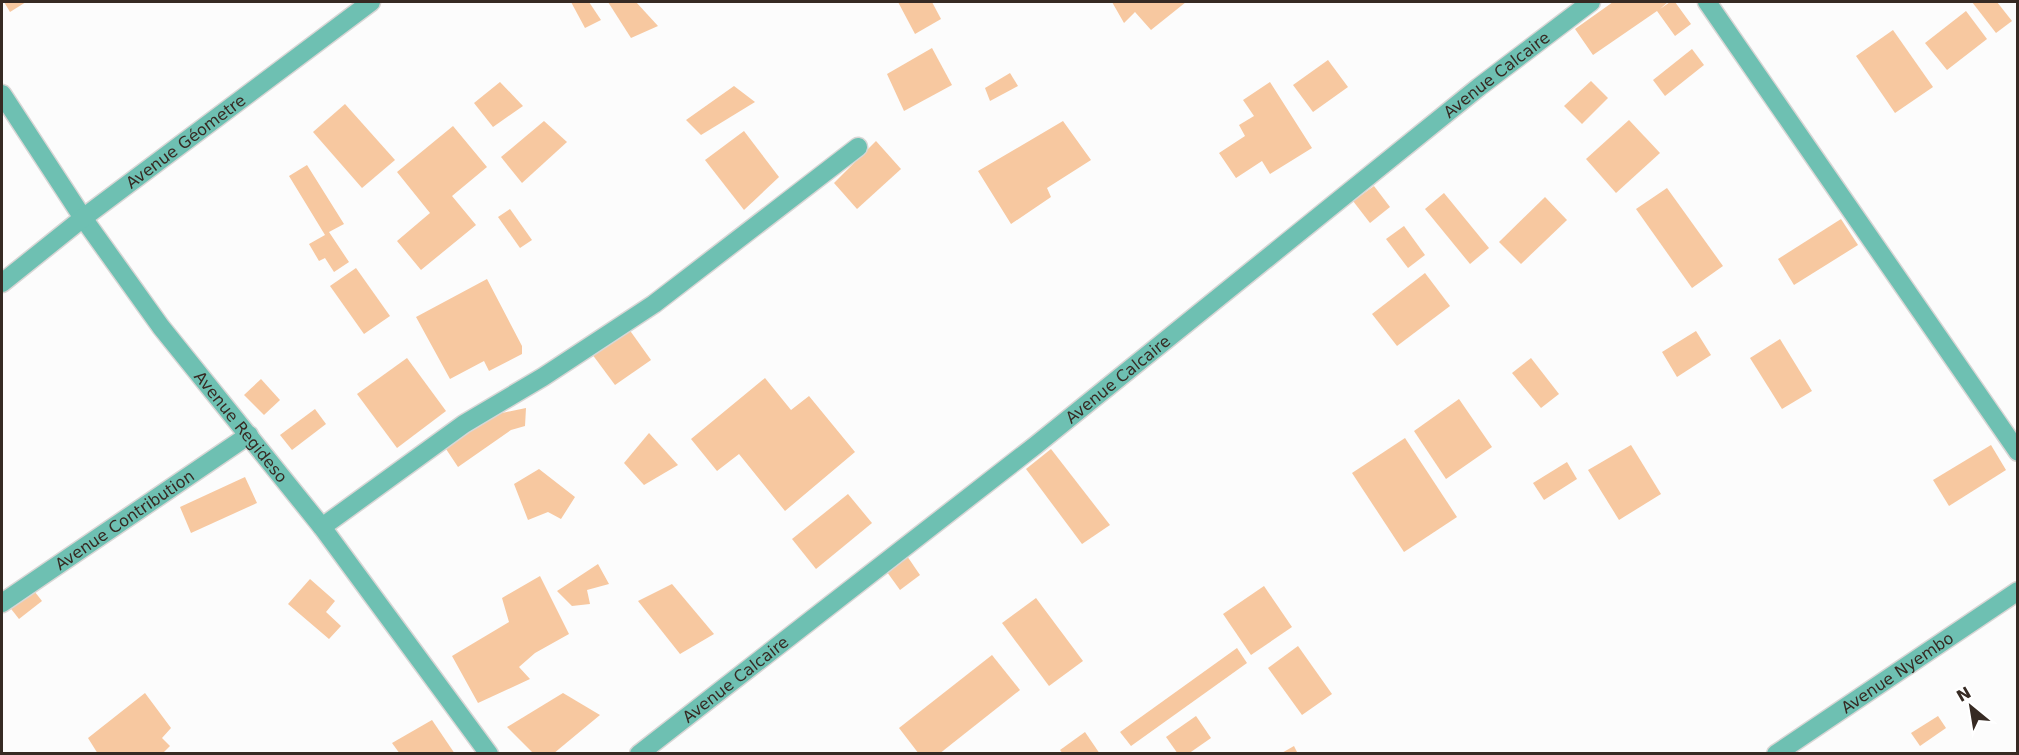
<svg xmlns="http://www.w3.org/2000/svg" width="2019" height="755" viewBox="0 0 2019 755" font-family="'DejaVu Sans',sans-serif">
<rect width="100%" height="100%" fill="#fcfcfc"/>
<g fill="#f7c8a0">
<path d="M4,2H26L10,12Z"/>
<path d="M571,2H589L601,20L585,28Z"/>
<path d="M608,2H636L658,26L631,38Z"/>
<path d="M898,2H932L941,19L915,34Z"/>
<path d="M1112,2H1186L1151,30L1135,12L1124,23Z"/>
<path d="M1613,2H1668L1660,9L1670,2H1675L1691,24L1675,36L1657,11L1593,55L1575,29Z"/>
<path d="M1972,2H1997L2012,21L1996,33Z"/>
<path d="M1966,11L1987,39L1947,70L1925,43Z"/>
<path d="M1893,30L1933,87L1895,113L1856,56Z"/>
<path d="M932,48L952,85L904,111L887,74Z"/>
<path d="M1692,49L1704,65L1665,96L1653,80Z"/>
<path d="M1328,60L1348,87L1313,112L1293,85Z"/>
<path d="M1010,73L1018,86L990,101L985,88Z"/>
<path d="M1591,81L1608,98L1582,124L1564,106Z"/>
<path d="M500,82L523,106L493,127L474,103Z"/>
<path d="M1270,82L1312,148L1270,174L1262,161L1236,178L1219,153L1245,136L1239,125L1254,116L1243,100Z"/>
<path d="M734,86L755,102L701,135L686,120Z"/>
<path d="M345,104L395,160L362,188L313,132Z"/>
<path d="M1629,120L1660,153L1616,193L1586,159Z"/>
<path d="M544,121L567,142L522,183L501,157Z"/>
<path d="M1063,121L1091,160L1047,188L1051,197L1011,224L978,171Z"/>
<path d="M453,126L487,167L452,196L476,225L421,270L397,241L430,213L397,172Z"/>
<path d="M744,131L779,177L744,210L705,160Z"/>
<path d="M876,141L901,169L857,209L834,183Z"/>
<path d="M307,165L344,224L329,232L349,262L334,272L325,258L319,261L309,244L325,235L289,176Z"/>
<path d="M1374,186L1390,207L1370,223L1353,201Z"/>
<path d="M1667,188L1723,266L1692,288L1636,209Z"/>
<path d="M1444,193L1489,248L1470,264L1425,209Z"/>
<path d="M1545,197L1567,220L1521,264L1499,242Z"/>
<path d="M510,209L532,240L520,248L498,217Z"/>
<path d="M1841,219L1858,245L1794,285L1778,259Z"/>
<path d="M1404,226L1425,255L1408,268L1386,239Z"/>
<path d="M356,268L390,316L364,334L330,286Z"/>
<path d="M1425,273L1450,306L1397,346L1372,314Z"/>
<path d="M487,279L522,346V354L489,371L484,361L450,379L416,317Z"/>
<path d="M626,325L651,360L615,385L589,350Z"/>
<path d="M1696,331L1711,355L1677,377L1662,352Z"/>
<path d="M1780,339L1812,391L1782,409L1750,358Z"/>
<path d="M407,358L446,411L397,448L357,394Z"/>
<path d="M1531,358L1559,394L1541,408L1512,373Z"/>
<path d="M765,378L791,410L809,396L855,452L785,511L739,454L717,471L691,439Z"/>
<path d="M261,379L280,400L264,415L244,395Z"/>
<path d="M1459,399L1492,447L1446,479L1414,431Z"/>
<path d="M526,408L525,426L511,430L458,467L444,446L488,416Z"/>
<path d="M315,409L326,424L292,450L280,435Z"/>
<path d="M649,433L678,465L644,485L624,463Z"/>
<path d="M1405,438L1457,517L1404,552L1352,473Z"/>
<path d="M1631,445L1661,494L1619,520L1588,470Z"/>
<path d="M1991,445L2006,470L1949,506L1933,480Z"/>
<path d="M1051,449L1110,525L1082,544L1026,469Z"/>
<path d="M1567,462L1577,479L1544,500L1533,483Z"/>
<path d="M539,469L575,497L561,519L548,512L528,520L514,484Z"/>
<path d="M245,477L257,503L191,533L180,507Z"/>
<path d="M848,494L872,523L816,569L792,539Z"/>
<path d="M907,556L920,575L900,590L887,572Z"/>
<path d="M598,564L609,584L587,590L590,604L572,606L557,591Z"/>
<path d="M540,576L569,634L535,653L519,667L530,679L478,703L452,656L509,622L502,598Z"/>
<path d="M310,579L335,601L326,612L341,626L329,639L288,604Z"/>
<path d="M672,584L714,634L680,654L638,601Z"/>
<path d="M1264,586L1292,627L1251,655L1223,614Z"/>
<path d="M31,587L42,601L19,619L8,605Z"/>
<path d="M1036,598L1083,661L1049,686L1002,623Z"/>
<path d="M1298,646L1332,694L1302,715L1268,668Z"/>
<path d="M1237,648L1247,663L1131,746L1120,732Z"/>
<path d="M992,655L1020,690L939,754H919L899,728Z"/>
<path d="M145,693L171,728L162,738L170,746L162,754H98L88,738Z"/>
<path d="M563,693L600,715L553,754H534L507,727Z"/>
<path d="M1196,716L1211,738L1188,754H1178L1166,737Z"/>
<path d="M1938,716L1946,728L1920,746L1911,733Z"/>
<path d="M432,720L455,754H400L392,743Z"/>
<path d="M1085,732L1100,754H1063L1060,750Z"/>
<path d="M1294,746L1298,754H1280Z"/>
</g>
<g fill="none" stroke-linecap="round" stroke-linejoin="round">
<g stroke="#d8d6d5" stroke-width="21">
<g id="street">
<path d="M1707,2L2018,452"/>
<path id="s1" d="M2,94L83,218L161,327L322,527L489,754"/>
<path id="s2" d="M2,283L83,218L371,2"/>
<path d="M322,527L464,424L543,377L654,304L858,147"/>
<path id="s3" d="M2,603L249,435"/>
<path id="s4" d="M639,754L1036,445L1479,87L1591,2"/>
<path id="s5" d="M1776,754L2018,591"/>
</g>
</g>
<use href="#street" stroke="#6ec0b2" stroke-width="18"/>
</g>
<g text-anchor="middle" stroke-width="5" stroke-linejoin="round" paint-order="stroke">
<g font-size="16" fill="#362a23" stroke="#fff">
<text dy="6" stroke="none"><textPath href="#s4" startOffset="1094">Avenue Calcaire</textPath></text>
<text dy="6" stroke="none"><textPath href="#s2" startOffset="232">Avenue Géometre</textPath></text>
<text dy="6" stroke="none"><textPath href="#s4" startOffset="608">Avenue Calcaire</textPath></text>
<text dy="6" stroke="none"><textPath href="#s1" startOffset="410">Avenue Regideso</textPath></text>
<text dy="6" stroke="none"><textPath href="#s3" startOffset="148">Avenue Contribution</textPath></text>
<text dy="6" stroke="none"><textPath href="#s5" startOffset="146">Avenue Nyembo</textPath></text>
<text dy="6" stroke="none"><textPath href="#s4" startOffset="122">Avenue Calcaire</textPath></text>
</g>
</g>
<rect width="2019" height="755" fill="none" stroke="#362a23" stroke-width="6"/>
<g transform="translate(1971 707) rotate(330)" stroke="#ffffff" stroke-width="4.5" paint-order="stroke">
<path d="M0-4.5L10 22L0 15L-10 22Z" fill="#362a23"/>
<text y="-9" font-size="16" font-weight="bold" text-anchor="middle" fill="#362a23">N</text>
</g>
</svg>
